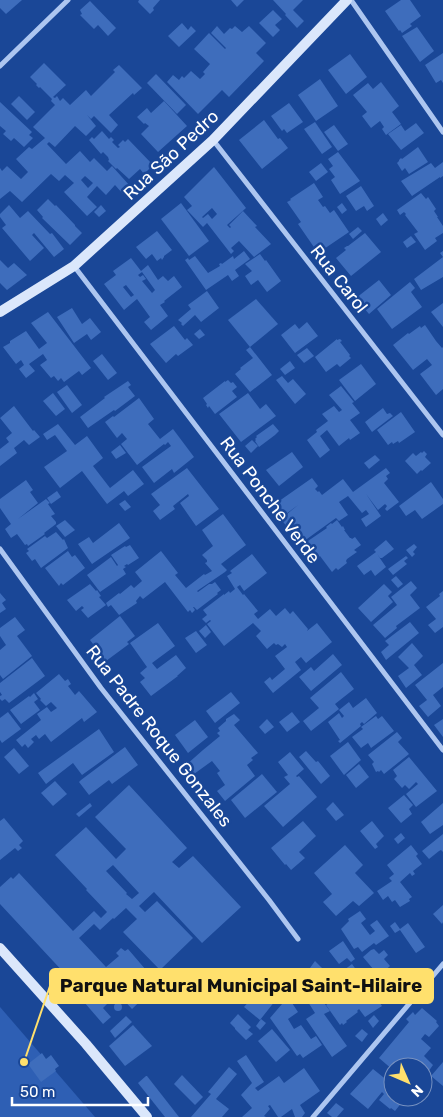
<svg xmlns="http://www.w3.org/2000/svg" width="443" height="1117" viewBox="0 0 443 1117" font-family="Rubik,sans-serif">
<rect width="100%" height="100%" fill="#1a4797"/>
<path fill="#2e5fb4" d="M0,1007L95,1117H0Z"/>
<g fill="#3e6dbc" fill-rule="evenodd">
<path d="M0,0H22L6,14L0,8Z"/>
<path d="M139,0H160L153,8L154,10L150,14L138,2Z"/>
<path d="M231,0H244L237,7Z"/>
<path d="M273,0H303L293,10L304,21L297,28L285,15L286,14Z"/>
<path d="M401,0H410L421,16L410,24L412,26L402,33L400,30L399,31L385,11Z"/>
<path d="M90,1L116,28L108,36L98,25L94,29L80,15L82,14L80,10Z"/>
<path d="M273,10L282,19L275,25L280,30L273,37L259,23Z"/>
<path d="M182,23L188,30L191,26L196,31L179,47L168,36Z"/>
<path d="M217,26L224,34L230,28L232,29L235,26L242,32L249,26L266,43L256,53L264,61L229,97L222,90L198,114L167,82L173,75L179,80L182,76L184,78L191,71L200,79L205,74L203,72L210,64L194,49L209,33L225,49L226,48L211,33Z"/>
<path d="M417,27L434,51L420,62L402,36Z"/>
<path d="M443,53V83L441,80L436,83L425,65Z"/>
<path d="M350,54L367,77L346,94L328,70Z"/>
<path d="M44,63L66,85L53,97L55,98L57,96L60,101L63,98L70,105L86,90L91,96L115,72L113,70L119,65L142,88L134,95L133,93L109,115L118,125L111,133L94,116L91,119L87,115L96,126L86,136L75,126L55,147L49,142L47,144L66,164L80,151L90,162L94,158L107,171L112,166L130,186L123,194L115,185L106,195L97,186L87,197L97,207L87,216L64,192L74,183L65,175L59,181L51,174L22,202L10,191L0,199V168L2,171L7,166L21,179L28,172L16,159L29,147L32,149L45,138L33,127L55,105L51,101L52,99L40,87L39,88L36,85L37,84L30,77ZM85,176L93,183L88,188L81,180Z"/>
<path d="M156,74L186,105L177,114L147,83Z"/>
<path d="M320,79L338,106L316,121L298,95Z"/>
<path d="M381,82L399,106L392,112L401,124L386,135L382,129L384,127L380,121L371,128L362,116L367,112L353,95L368,83L373,89Z"/>
<path d="M19,96L35,112L27,120L11,104Z"/>
<path d="M164,101L187,126L158,152L141,134L149,126L145,123L144,124L137,117L147,108L151,113Z"/>
<path d="M0,102L32,132L29,135L33,138L24,147L14,138L11,141L3,134L6,131L0,126Z"/>
<path d="M289,103L303,122L287,133L284,129L282,131L271,116Z"/>
<path d="M264,120L278,139L280,138L288,148L262,169L239,140Z"/>
<path d="M315,122L332,147L322,154L304,129Z"/>
<path d="M416,123L424,133L401,150L388,134L401,125L405,131Z"/>
<path d="M334,125L348,144L338,151L324,132Z"/>
<path d="M102,131L109,139L111,137L114,140L112,142L118,148L120,147L118,145L123,140L125,142L128,139L153,165L144,174L140,169L129,179L117,168L116,169L108,161L109,160L108,157L103,152L101,154L89,140L92,137L94,139Z"/>
<path d="M418,147L428,162L409,174L405,168L402,171L397,163L399,161V160L401,158L402,159Z"/>
<path d="M338,152L360,181L340,194L331,180L335,177L329,169L333,166L328,159Z"/>
<path d="M443,162V176L440,178V177L412,196L401,181L431,163L435,168Z"/>
<path d="M321,163L328,172L316,181L309,172Z"/>
<path d="M214,167L246,208L227,225L230,228L231,227L229,225L243,211L257,226L255,227L271,244L254,257L239,241L231,248L234,251L231,254L207,223L203,227L187,210L192,206L184,197ZM212,208L217,214L212,219L208,214L203,218L202,217Z"/>
<path d="M314,183L323,197L318,200L323,207L325,206L330,213L334,210L349,232L318,253L298,224L301,222L287,202L291,200L290,199Z"/>
<path d="M361,186L374,206L367,211L364,206L356,211L346,196Z"/>
<path d="M421,193L426,199L428,197L436,209L434,211L438,217H437L443,226V233L435,238L437,241L425,250L414,234L418,232L405,215L406,214L404,212L400,215L397,210Z"/>
<path d="M48,199L55,206L56,205L75,225V226L82,233L70,245L42,218L43,217L37,210Z"/>
<path d="M181,203L209,241L189,256L161,219Z"/>
<path d="M342,203L347,210L342,214L337,207Z"/>
<path d="M9,205L20,218L28,211L50,234L52,233L64,249L54,257L34,233L32,235L44,248L30,261L2,228L6,225L0,217V214Z"/>
<path d="M101,205L106,211L99,217L94,212Z"/>
<path d="M383,213L388,220L381,226L376,219Z"/>
<path d="M358,227L362,231L353,239L349,234Z"/>
<path d="M157,231L172,250L164,256V257L162,260L161,258L157,261L152,254L146,259L136,247Z"/>
<path d="M365,233L381,252L351,276L336,258L346,250L344,248L347,246H348Z"/>
<path d="M411,236L416,242L407,248L403,242Z"/>
<path d="M244,251L250,259L235,270L239,276L232,281L228,275L206,290L185,260L188,258L189,260L195,256L208,273L220,266L219,264L221,263L222,264L233,256L234,259Z"/>
<path d="M443,251V277L421,290L414,279L443,257L440,253Z"/>
<path d="M260,254L265,261L266,260L281,281L267,292L258,280L251,285L245,276L252,271L245,264Z"/>
<path d="M131,258L141,271L148,265L158,280L163,276L168,281L174,276L182,287L164,301L165,302L160,305L168,316L151,330L144,322L150,317L137,299L124,310L104,284L116,275L113,271ZM142,272L155,290L152,293L142,281L146,279L143,275L140,277L138,275ZM126,285L134,295L131,297L123,287Z"/>
<path d="M0,260L8,268L14,263L27,275L7,290L0,283Z"/>
<path d="M379,280L391,295L369,314L364,308L361,310L358,305L360,303L356,298Z"/>
<path d="M410,282L415,288L411,292L422,307L392,329L377,309Z"/>
<path d="M207,291L219,308L201,322L195,315L183,326L181,324L182,323L178,320L191,309L188,305Z"/>
<path d="M256,299L278,324L250,347L228,320Z"/>
<path d="M443,303V327L431,312Z"/>
<path d="M72,308L82,324L90,318L101,332L91,340L87,334L74,343L57,317Z"/>
<path d="M48,312L91,368L82,375L79,371L64,382L61,378L58,381L54,376L51,378L40,365L47,360L43,354L29,364L35,371L26,378L19,369L24,365L21,360L16,364L3,347L10,343V341L26,331L39,349L47,343L31,323Z"/>
<path d="M307,322L318,336L295,353L281,335L295,324L299,329Z"/>
<path d="M425,325L436,341L442,348L443,347V389L436,395L420,374L432,365L427,359L413,370L393,345L408,333L409,334L420,326L421,328Z"/>
<path d="M174,326L185,340L187,338L193,345L178,356L176,354L166,363L150,344Z"/>
<path d="M200,329L205,335L199,339L194,334Z"/>
<path d="M337,339V340L340,339L342,341L340,342L350,355L349,356L351,358L340,367L337,364L326,372L315,357Z"/>
<path d="M250,347L272,375L250,392L235,374L241,369L240,368L253,358L246,350Z"/>
<path d="M307,348L314,356L304,363L297,355Z"/>
<path d="M102,354L117,373L108,380L93,361Z"/>
<path d="M290,361L295,368L285,375L280,369Z"/>
<path d="M361,364L376,384L355,401L339,380Z"/>
<path d="M282,376L288,383L293,379L306,394L295,404L276,380Z"/>
<path d="M228,380L231,383L233,382L237,387L232,391L237,397L215,414L209,406L208,408L206,405L207,404L203,398L225,381V382Z"/>
<path d="M128,381L131,385L128,387L135,396L115,411L114,410L88,428L80,417L105,398L104,397Z"/>
<path d="M67,385L82,405L72,413L57,392Z"/>
<path d="M341,386L354,402L352,403L360,413L350,420L360,433L350,440L349,438L339,446L327,430L320,436L330,450L320,458L307,440L317,432L316,430L328,421L322,414L334,406L339,412L342,410L329,395Z"/>
<path d="M53,393L65,409L56,416L43,401Z"/>
<path d="M248,393L260,409L266,404L276,416L241,442L219,414Z"/>
<path d="M139,398L154,419L148,424L160,439L173,429L194,457L174,473L172,469L154,483L142,467L171,446L168,442L165,445L164,444L137,465L121,444L127,439L122,433L117,438L105,422L113,416L114,417Z"/>
<path d="M14,406L33,431L34,430L40,437L29,445L24,440L14,448L17,453L0,466V449L9,442L6,438L12,433L0,418Z"/>
<path d="M383,408L387,414L390,413L393,416L372,432L365,422Z"/>
<path d="M401,412L415,432L399,443L398,441L393,444L392,442L388,445L377,430Z"/>
<path d="M58,424L75,445L87,436L103,458L93,466L110,488L133,470L144,484L128,496L124,491L107,504L82,471L60,488L44,467L67,451L55,435L47,440L43,434Z"/>
<path d="M273,424L279,431L275,435L259,447L255,441L256,440L255,439L257,437L256,436Z"/>
<path d="M252,440L258,446L251,453L245,446Z"/>
<path d="M120,445L126,453L116,459L111,452Z"/>
<path d="M424,451L427,454L425,457L431,463L422,471L421,470L417,474L405,461L413,453L416,456L421,452L422,453Z"/>
<path d="M292,452L303,467L279,486L266,470Z"/>
<path d="M375,455L380,460L369,469L364,463Z"/>
<path d="M187,468L219,509L196,526L180,503L189,496L188,494L173,506L175,509L160,520L153,511L160,505L151,494Z"/>
<path d="M386,468L390,473L386,476L388,479L384,483L399,502L387,511L385,509L387,506L385,504L378,510L366,494L381,516L366,527L361,519L369,514L366,510L362,513L348,496L339,502L348,515L339,521L336,518L300,544L281,519L298,505L286,514L285,512L279,516L272,506L312,478L318,486L315,489L318,492L319,491L322,495L343,479L353,492Z"/>
<path d="M26,480L33,490L30,492L38,503L18,519L46,499L50,503L48,504L55,514L51,516L56,522V524L44,533L45,534L28,546L27,544L25,545L17,534L11,538L5,529L11,524L0,508V499Z"/>
<path d="M431,482L443,499V504L422,519L415,510L406,516L399,506Z"/>
<path d="M57,491L61,497L51,504L47,498Z"/>
<path d="M125,500L131,507L125,511L119,504Z"/>
<path d="M223,514L246,545L221,564L227,570L225,572L197,591L198,592L209,584H212L215,582L221,590L217,593L218,594L197,610L194,607H193L195,610L192,613L190,610L188,612L165,582L143,599L140,596L136,601L137,603L119,615L111,605L108,607L106,603L119,593L120,594L131,585L134,588L142,581L135,572L161,551L178,573L175,575L186,588L204,574L205,575L212,571L205,563L207,562V560L202,555L213,546L202,530Z"/>
<path d="M65,520L75,530L65,537L56,526Z"/>
<path d="M337,520L342,527L343,526L345,530H344L350,538H351L352,539L355,537L361,545L354,550L357,552L347,559L346,561L347,563L338,570L336,568L332,572L320,556L316,559L305,543L327,528L326,527L331,523L332,524Z"/>
<path d="M119,523L130,538L92,564L78,544L89,537L93,543Z"/>
<path d="M56,532L63,540L64,539L68,548L41,568L35,559L32,561L26,553L29,551L27,549L45,536L47,538Z"/>
<path d="M386,540L394,549L382,558H380L377,554L386,567L375,576L371,570L364,575L357,566L376,552L374,550Z"/>
<path d="M414,544L417,547L413,552L415,554L412,557L406,550Z"/>
<path d="M130,545L139,558L128,565L127,564L124,566L126,567L123,569L126,574L100,592L87,575L111,557L117,566L118,565L111,555L125,546L126,547Z"/>
<path d="M68,551L72,557L75,555L85,568L63,585L61,583L59,586L45,568Z"/>
<path d="M252,554L267,573L244,591L240,585L237,587L243,595L244,594L258,611L254,614L258,619L270,609L276,616L285,608L290,614L293,611L308,629L307,631L317,623L332,642L306,663L301,657L295,662L301,670L273,693L264,682L270,677L272,680L285,669L275,656L287,647L285,644L282,647L278,644L276,645L274,643L267,649L256,636L261,631L253,623L224,646L207,624L211,621L210,620L206,623L202,619L207,615L203,610L224,594V595L229,591L230,593L235,589L227,576L232,573L230,571Z"/>
<path d="M406,556L408,558L404,561L407,564L393,575L388,569Z"/>
<path d="M396,576L403,584L398,588L391,580Z"/>
<path d="M411,581L417,588L410,595L420,608L396,626L397,628L385,638L373,625L397,605L391,597Z"/>
<path d="M90,584L96,591L97,590L101,596L99,597L106,605L88,618L81,610L84,608L82,606L76,611L67,600Z"/>
<path d="M384,584L392,592L388,596L393,602L371,622L358,608Z"/>
<path d="M443,591V627L435,633L428,625L436,619L426,607L440,596L439,594Z"/>
<path d="M0,593L6,600L2,603L6,609L0,613Z"/>
<path d="M120,616L135,636L127,642L129,644L106,661L90,640Z"/>
<path d="M15,617L25,630L17,636L32,656L3,679L0,675V650L6,645L0,636V628Z"/>
<path d="M410,622L419,633L386,660L381,652L389,645L385,641Z"/>
<path d="M158,623L175,646L152,663L157,669L176,655L186,668L177,676H178L151,696L140,682L145,678L140,673L147,667L130,643Z"/>
<path d="M206,625L211,632L205,638L199,631Z"/>
<path d="M196,631L207,645L196,653L185,638Z"/>
<path d="M412,643L423,656L414,665L422,675L406,688L398,676L409,668L398,657Z"/>
<path d="M333,654L342,665L311,691L299,677L311,667L314,671Z"/>
<path d="M32,658L45,676L9,703L5,699L2,701L0,699V696L2,695L0,692V683Z"/>
<path d="M443,663V687L433,695L441,706L428,717L419,706L427,700L415,685Z"/>
<path d="M341,672L354,689L335,704L339,709L311,731L303,721L319,708L310,698Z"/>
<path d="M59,674L65,681L68,679L71,684L68,686L75,695L79,691L97,712L84,722L82,718L51,742L45,734L39,739L36,735L31,739L34,742L28,748L25,744L22,747L16,740L41,720L37,714L47,707L51,712L57,708L51,702L46,706L40,700L41,699L36,693Z"/>
<path d="M231,692L240,703L215,723L206,711Z"/>
<path d="M34,693L38,699L34,702L40,710L21,724L10,710L29,696L30,697Z"/>
<path d="M366,698L377,713L364,724L362,722L360,724L361,726L340,743L338,741L340,740L328,722L339,713L342,718L344,716L339,710L349,702L353,708Z"/>
<path d="M8,712L21,729L2,743L0,740V718Z"/>
<path d="M292,712L300,722L287,732L279,722Z"/>
<path d="M234,714L240,720L234,725L258,753L251,758L253,760L247,765L255,776L225,801L217,791L225,785L217,773L220,771L212,761L194,774L186,765L203,750L220,736L217,733L220,731L218,728L226,721V719Z"/>
<path d="M376,716L378,719L382,716L394,731L371,748L368,743L361,748L352,737L363,729L361,727Z"/>
<path d="M267,719L274,727L265,734L259,727Z"/>
<path d="M443,719V737L434,725Z"/>
<path d="M195,720L208,737L188,753L175,735Z"/>
<path d="M99,729L114,752L82,775L73,763L46,784L38,773Z"/>
<path d="M397,732L402,738L398,742L409,754L384,774L381,770L379,772L378,771L376,772L372,764L374,762L368,755Z"/>
<path d="M348,742L361,760L344,775L330,756Z"/>
<path d="M125,747L138,765L112,784L109,780L89,795L79,782L81,780Z"/>
<path d="M14,748L29,766L19,774L4,757Z"/>
<path d="M306,751L316,762L318,761L330,776L321,784L299,757Z"/>
<path d="M290,752L304,769L296,776L297,777L299,776L317,797L283,827L264,806L290,784L284,777L288,775L278,762Z"/>
<path d="M409,757L437,791L416,807L406,794L418,784L416,782L409,789L405,785L402,788L394,779L397,776L393,770Z"/>
<path d="M359,764L369,777L356,788L346,775Z"/>
<path d="M262,774L277,792L245,818L231,800Z"/>
<path d="M55,781L67,794L53,806L41,793Z"/>
<path d="M129,785L187,848L172,862L179,868L193,856L241,907L202,943L154,892L139,906L145,912L157,901L193,938L160,970L123,932L137,919L126,908L114,919L113,918L100,930L94,924L79,938L106,967L119,956L116,953L121,948L125,951L128,949L158,984L132,1009L121,997H120L117,994L103,1008L111,1017L103,1024L84,1002L91,996L95,999L110,986L98,973L80,990L0,904V887L11,877L13,879L19,873L73,931L94,911L101,918L107,912L86,890L87,889L55,855L86,827L116,859L126,849L95,817ZM113,865L139,893L132,899L126,894L127,893L106,871Z"/>
<path d="M404,795L413,805L409,809L412,814L401,823L388,808Z"/>
<path d="M333,802L344,815L336,821L326,809Z"/>
<path d="M90,803L92,806L79,817L76,814Z"/>
<path d="M443,803V825L430,834L421,822Z"/>
<path d="M4,818L23,841L19,845L22,848L18,851L15,848L0,860V821Z"/>
<path d="M303,821L316,836L299,852L305,858L291,870L286,864L285,865L271,848Z"/>
<path d="M372,821L384,836L376,844L378,847L375,849L360,831Z"/>
<path d="M401,833L405,838L398,844L394,839Z"/>
<path d="M443,834V852L441,850L439,851L429,859L422,851Z"/>
<path d="M345,845L363,865L355,873L374,893L359,906L353,901L336,916L323,902L332,894L314,873Z"/>
<path d="M411,845L418,854L416,856L422,864L413,871L415,874L412,876L410,873L400,882L412,897L409,899L410,901L400,907L395,900L392,902L388,896L383,900L377,891L392,881L389,878L394,874L387,865Z"/>
<path d="M443,905V922L442,924L433,914Z"/>
<path d="M360,911L366,919L361,923L370,935L375,931L370,925L377,920L389,936L376,945L374,943L362,952L358,947L354,949L341,929L349,921L348,919Z"/>
<path d="M395,922L400,929L408,923L425,947L416,953L400,930L395,933L390,926Z"/>
<path d="M343,941L355,959L351,962L347,958L339,964L329,951Z"/>
<path d="M374,949L379,954L384,950L388,955L384,959L390,966L379,976L363,957L371,950Z"/>
<path d="M315,961L322,968L321,969L323,971L322,972L332,986L319,996L330,1011L324,1014L347,1046L332,1057L306,1019L315,1013L308,1002L318,995L305,975Z"/>
<path d="M352,964L382,1006L365,1017L359,1009L357,1011L358,1012L346,1021L347,1022L343,1025L342,1023L340,1025L326,1005L344,992L349,999L351,997L336,976Z"/>
<path d="M276,970L290,982L260,1020L244,1007L251,999L252,1000Z"/>
<path d="M288,997L298,1012L288,1019L294,1029L301,1025L311,1039L316,1036L322,1045L303,1058L300,1054L297,1056L270,1018Z"/>
<circle cx="118" cy="1007" r="4"/>
<path d="M422,1008L437,1021L436,1022L439,1026L429,1037L425,1034L421,1039L431,1048L424,1056L433,1065L423,1079V1067H393V1070L379,1058L409,1022L406,1019L413,1012L415,1015Z"/>
<path d="M238,1014L251,1027L248,1030L253,1034L246,1040L235,1029V1028L230,1023Z"/>
<path d="M374,1015L379,1021L373,1028L368,1021Z"/>
<path d="M126,1016L132,1022L115,1038L110,1031Z"/>
<path d="M261,1019L266,1023L260,1030L256,1026Z"/>
<path d="M133,1025L152,1046L125,1066L109,1046Z"/>
<path d="M272,1029L290,1050L276,1062L258,1041Z"/>
<path d="M362,1029L368,1034L362,1042L355,1036Z"/>
<path d="M42,1053L46,1059L51,1055L59,1066L55,1069L56,1071L41,1082L28,1064Z"/>
<path d="M246,1055L264,1082L255,1088L258,1091L279,1076L284,1083L304,1068L320,1091L300,1105L305,1113L302,1117H295L292,1109L281,1117H278L270,1105L268,1106L270,1109L264,1116L266,1117H242L252,1108L241,1095L252,1083L237,1061Z"/>
<path d="M443,1062V1086L431,1076Z"/>
<path d="M229,1067L237,1074L216,1099L229,1109L222,1117H191L211,1094L208,1092Z"/>
<path d="M373,1069L393,1085V1097H406L395,1111L391,1108L390,1109L379,1100L384,1094L382,1092L368,1109L350,1094Z"/>
<path d="M182,1075L203,1097L195,1105L174,1084Z"/>
<path d="M146,1076H147L179,1117H165L138,1083Z"/>
<path d="M336,1103L344,1109L337,1117H332L327,1113Z"/>
</g>
<g fill="none" stroke-linecap="round" stroke-linejoin="round">
<g stroke="#adc6f0" stroke-width="5">
<path d="M351,0L443,132"/>
<path d="M0,66L68,0"/>
<path d="M213,140L443,435"/>
<path d="M74,266L443,750"/>
<path d="M0,549L101,688L269,900L298,939"/>
<path d="M313,1117L443,964"/>
</g>
<g stroke="#dbe7fb" stroke-width="10">
<path d="M0,312L74,266L213,140L347,0"/>
<path d="M0,948L86,1044L147,1117"/>
</g>
</g>
<g text-anchor="middle" stroke-width="5" stroke-linejoin="round" paint-order="stroke">
<g font-size="18" fill="#fff" stroke="#1a4797">
<text transform="translate(171 155) rotate(-43)" y="6">Rua São Pedro</text>
<text transform="translate(339 279) rotate(52)" y="6">Rua Carol</text>
<text transform="translate(270 500) rotate(53)" y="6">Rua Ponche Verde</text>
<text transform="translate(159 736) rotate(52)" y="6">Rua Padre Roque Gonzales</text>
</g>
</g>
<path fill="none" stroke="#ffe06d" stroke-width="2" d="M24 1062L50 986"/>
<circle fill="#ffe06d" stroke="#1a4797" stroke-width="2" cx="24" cy="1062" r="5"/>
<rect fill="#ffe06d" stroke="#ffe06d" stroke-width="2" x="50" y="969" width="383" height="34" rx="5"/>
<g font-size="19" text-anchor="middle" font-weight="bold" fill="#111">
<text x="241" y="992">Parque Natural Municipal Saint-Hilaire</text>
</g>
<g transform="translate(408 1082) rotate(135)"><circle r="24" fill="#1a4797" stroke="#7691c1"/>
<path d="M0-4L9 19L0 12L-9 19Z" fill="#ffe06d"/>
<text y="-8" font-size="14" font-weight="bold" text-anchor="middle" fill="#ffffff">N</text>
</g>
<path d="M12 1097v8h136v-8" fill="none" stroke="#ffffff" stroke-width="2.5"/>
<text x="20" y="1097" font-size="15" fill="#ffffff" stroke="#1a4797" stroke-width="4" paint-order="stroke">50 m</text>
</svg>
